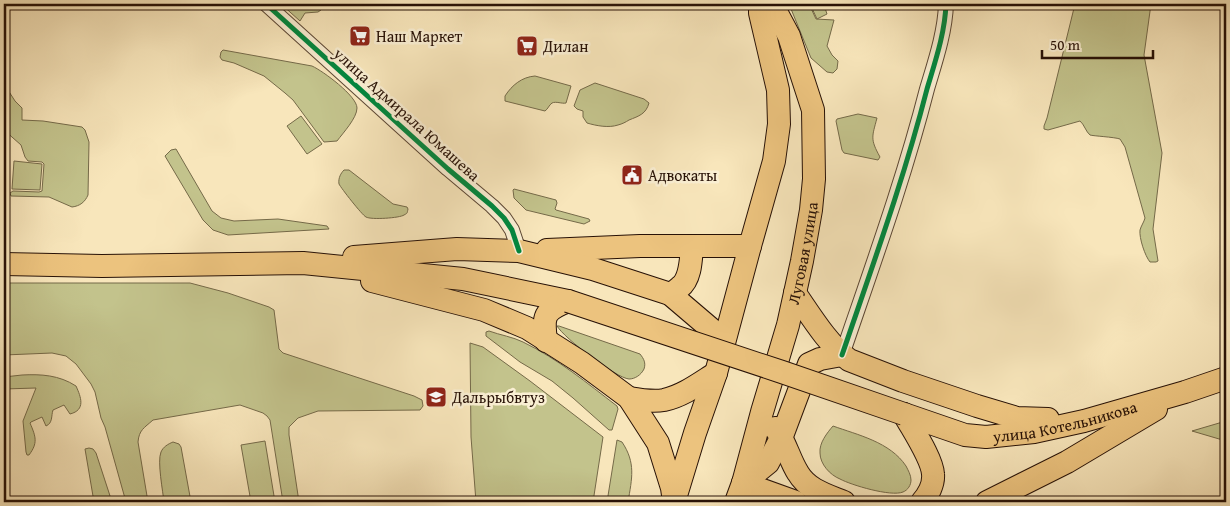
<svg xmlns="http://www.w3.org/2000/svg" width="1230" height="506" viewBox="0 0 1230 506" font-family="'Gentium Book Plus',serif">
<rect width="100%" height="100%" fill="#f8e6bb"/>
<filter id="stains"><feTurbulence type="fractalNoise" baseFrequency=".004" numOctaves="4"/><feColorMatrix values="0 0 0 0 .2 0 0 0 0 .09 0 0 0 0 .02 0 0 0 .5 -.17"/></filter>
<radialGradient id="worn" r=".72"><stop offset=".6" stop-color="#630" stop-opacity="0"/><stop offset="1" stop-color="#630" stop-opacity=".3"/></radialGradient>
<g fill="#c3c38c" stroke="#756a49">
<path d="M281,4H322L321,10L318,12L305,13L300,21Z"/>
<path d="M789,4H809L816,19L834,20L827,46L832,55L838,61L837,69L833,73L827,72L811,58Z"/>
<path d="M810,4H844L828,8H825L827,14L817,19Z"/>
<path d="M1075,4H1151L1144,55L1162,153L1153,229L1158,261L1156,262H1150C1145,256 1139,238 1140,230C1141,226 1144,222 1145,218L1125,147L1120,139C1114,137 1093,136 1090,135C1086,132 1084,124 1080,121L1048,130L1044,129V126L1047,118Z"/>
<path d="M223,50L312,66C323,71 357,96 357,108C357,118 343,133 337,141L324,142L293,100L285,93L264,76L234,63L222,60L220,57L221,52Z"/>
<path d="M4,70L6,87L15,101L22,108V120L43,121L82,127L85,130L89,142L88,195C85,202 80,206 72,207L49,197L11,196L10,193L13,191L39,192L42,191L44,164L42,162L28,161L25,157L21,145L4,130Z"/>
<path d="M535,76L571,86L566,103C562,104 556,101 552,103C549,105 548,109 545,111L505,101V96C512,85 522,77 535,76Z"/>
<path d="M595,83L644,99L649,103C646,114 639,116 629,120C626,122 622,124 618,125C609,128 597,126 587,123L583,117V111L577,109L574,106L580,90Z"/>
<path d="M858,114L877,118C872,137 870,139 880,157L878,160L844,153L842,150L836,121L837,119Z"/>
<path d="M301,116L322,144L307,154L287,126Z"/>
<path d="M176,149L212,211L221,218L234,221L278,219L327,226L329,229L228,235L213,230L203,220L165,156L171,150Z"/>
<path d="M14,161L42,164L40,190L12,189Z"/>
<path d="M344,170H349L393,204L407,207L408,209C407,213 408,213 404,215C400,218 371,220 366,217C362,215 341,188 339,184C338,178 341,173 344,170Z"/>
<path d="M514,189L556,200L557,203L555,209L556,210L589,219L590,221L584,224L526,210L514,198L513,190Z"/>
<path d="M4,283H190L228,293L269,307L274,310L279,349L283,353L414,396L422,400L423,406L420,410L318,411L298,418L289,427V435L299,502H283L270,420L267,416L263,413L240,405L153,420C144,428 139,430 138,442L148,502H126L105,427L101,418L95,392L91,384L76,364L66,356L52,353L4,355Z"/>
<path d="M557,326H559L640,354C644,359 646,363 644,369C641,375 635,379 629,379C616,378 564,338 557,326Z"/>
<path d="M489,331C500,335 513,337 523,342C558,359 587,383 617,406L618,409L612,430H609L573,398L552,381L520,362L486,336V332Z"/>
<path d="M470,343L483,347L530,381L603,437L593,502H476L471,437Z"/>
<path d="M22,375C41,374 59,375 76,386C81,397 86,410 70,414L64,405L53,410C51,416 53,423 46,426L42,417L31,422L30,423C36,437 38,443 29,455H27L26,452L23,421L36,388L4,389V377Z"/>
<path d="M1226,421V441L1192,431Z"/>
<path d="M833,426C858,435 890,442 906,466C908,470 911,475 911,480C911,485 908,490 903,492C891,497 851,485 840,479C830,475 820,464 820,453C819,443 827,433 833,426Z"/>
<path d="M617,440L622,442C636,463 632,478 628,502H607Z"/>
<path d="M265,441L275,502H251L241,445Z"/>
<path d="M173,442L179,444L181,447L191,502H164C163,492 157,461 161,452C163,447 168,444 173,442Z"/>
<path d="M89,448L93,449L96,453L112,502H94L85,449Z"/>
</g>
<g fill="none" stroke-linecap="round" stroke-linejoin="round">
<g stroke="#5b4633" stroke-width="16">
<g id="street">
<path d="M266,4L448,169L492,206L504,218L512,230L519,251"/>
<path d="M842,355C872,267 904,179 927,89C935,62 945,33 946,4"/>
</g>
</g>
<g stroke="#271106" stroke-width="24">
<g id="primary">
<path d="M547,250L640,246H750"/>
<path d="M354,257L457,249L519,251L593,269L670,294L724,340"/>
<path d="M4,264L102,266L303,263L463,279L568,301"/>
<path d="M372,281L484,310L527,328L582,363L629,398L658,443L672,488L674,502"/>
<path d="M795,293C811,316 827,343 849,360L903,381L977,406L1017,418L1048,419"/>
<path d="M670,294C674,292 677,290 680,287C691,279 691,258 692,246"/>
<path d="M546,341C543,316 543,311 568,301"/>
<path d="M629,398C641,400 653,402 664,400C683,396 700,383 716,373"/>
<path id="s1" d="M904,414L965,435L986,437L1034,432L1084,421L1185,392L1226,378"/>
<path d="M904,414C912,429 932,458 933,474C934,484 928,495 922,502"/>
<path d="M775,428C786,442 789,459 798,473C808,490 827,495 844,502"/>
<path d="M743,483L768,463L782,436L809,364L820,359L842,355"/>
<path d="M743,483L796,502"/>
<path d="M674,502L695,433L716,373L750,246L774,161L779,124L778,90L760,13V4"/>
<path id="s2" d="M736,502L743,483L762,412L788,325L802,261L811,210L814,179L813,110L789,36L772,4"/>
<path d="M987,502L1067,462L1156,409"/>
</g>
</g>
<use href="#street" stroke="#faefd3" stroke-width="14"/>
<use href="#primary" stroke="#ecc37e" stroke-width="22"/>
<g stroke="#271106" stroke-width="24" stroke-linecap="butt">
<path id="primary-bridge" d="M568,301L782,372L904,414"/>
</g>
<use href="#primary-bridge" stroke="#ecc37e" stroke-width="22"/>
<g stroke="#faefd3" stroke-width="8">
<g id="cycleway">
<path d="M266,4L448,169L492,206L504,218L512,230L519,251"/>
<path d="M842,355C872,267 904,179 927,89C935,62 945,33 946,4"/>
</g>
</g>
<use href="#cycleway" stroke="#00873e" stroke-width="5"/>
</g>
<defs>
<g id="supermarket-square" transform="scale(1.125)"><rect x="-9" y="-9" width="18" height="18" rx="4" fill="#8f2418" stroke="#faefd3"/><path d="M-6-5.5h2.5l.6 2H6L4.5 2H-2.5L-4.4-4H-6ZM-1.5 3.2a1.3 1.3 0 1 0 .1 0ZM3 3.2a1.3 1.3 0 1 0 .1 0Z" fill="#fff"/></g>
<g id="civic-square" transform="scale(1.125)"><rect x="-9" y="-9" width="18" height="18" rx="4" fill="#8f2418" stroke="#faefd3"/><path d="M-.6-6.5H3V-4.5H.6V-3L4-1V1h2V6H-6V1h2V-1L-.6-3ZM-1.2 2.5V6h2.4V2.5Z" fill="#fff"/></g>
<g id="university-square" transform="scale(1.125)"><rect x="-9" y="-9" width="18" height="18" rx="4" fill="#8f2418" stroke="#faefd3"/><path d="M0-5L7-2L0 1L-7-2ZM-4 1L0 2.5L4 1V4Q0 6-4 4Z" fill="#fff"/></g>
</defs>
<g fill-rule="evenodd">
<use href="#supermarket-square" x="360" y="36"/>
<use href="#supermarket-square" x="527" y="46"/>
<use href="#civic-square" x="632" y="175"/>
<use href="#university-square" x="436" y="397"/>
</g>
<g text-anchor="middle" stroke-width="5" stroke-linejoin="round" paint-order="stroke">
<g font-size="16" fill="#271106" stroke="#faefd3" text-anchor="start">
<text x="376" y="42">Наш Маркет</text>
<text x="543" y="52">Дилан</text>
<text x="648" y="181">Адвокаты</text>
<text x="452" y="403">Дальрыбвтуз</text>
</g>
<g font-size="16" fill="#271106" stroke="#faefd3">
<text transform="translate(407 114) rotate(42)" y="6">улица Адмирала Юмашева</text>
<text dy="6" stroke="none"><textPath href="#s2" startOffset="258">Луговая улица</textPath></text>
<text dy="6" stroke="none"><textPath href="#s1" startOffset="166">улица Котельникова</textPath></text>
</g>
</g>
<rect width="1230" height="506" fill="none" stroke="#f8e6bb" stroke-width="20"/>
<rect x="5" y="5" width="1220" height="496" fill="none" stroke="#271106" stroke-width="2.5"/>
<rect x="10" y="10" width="1210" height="486" fill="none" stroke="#271106"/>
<path d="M1042 50v8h111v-8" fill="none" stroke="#271106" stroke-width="2.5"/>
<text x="1050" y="50" font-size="15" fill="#271106" stroke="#faefd3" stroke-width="4" paint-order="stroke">50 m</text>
<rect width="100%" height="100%" filter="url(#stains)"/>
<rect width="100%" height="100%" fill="url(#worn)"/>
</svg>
